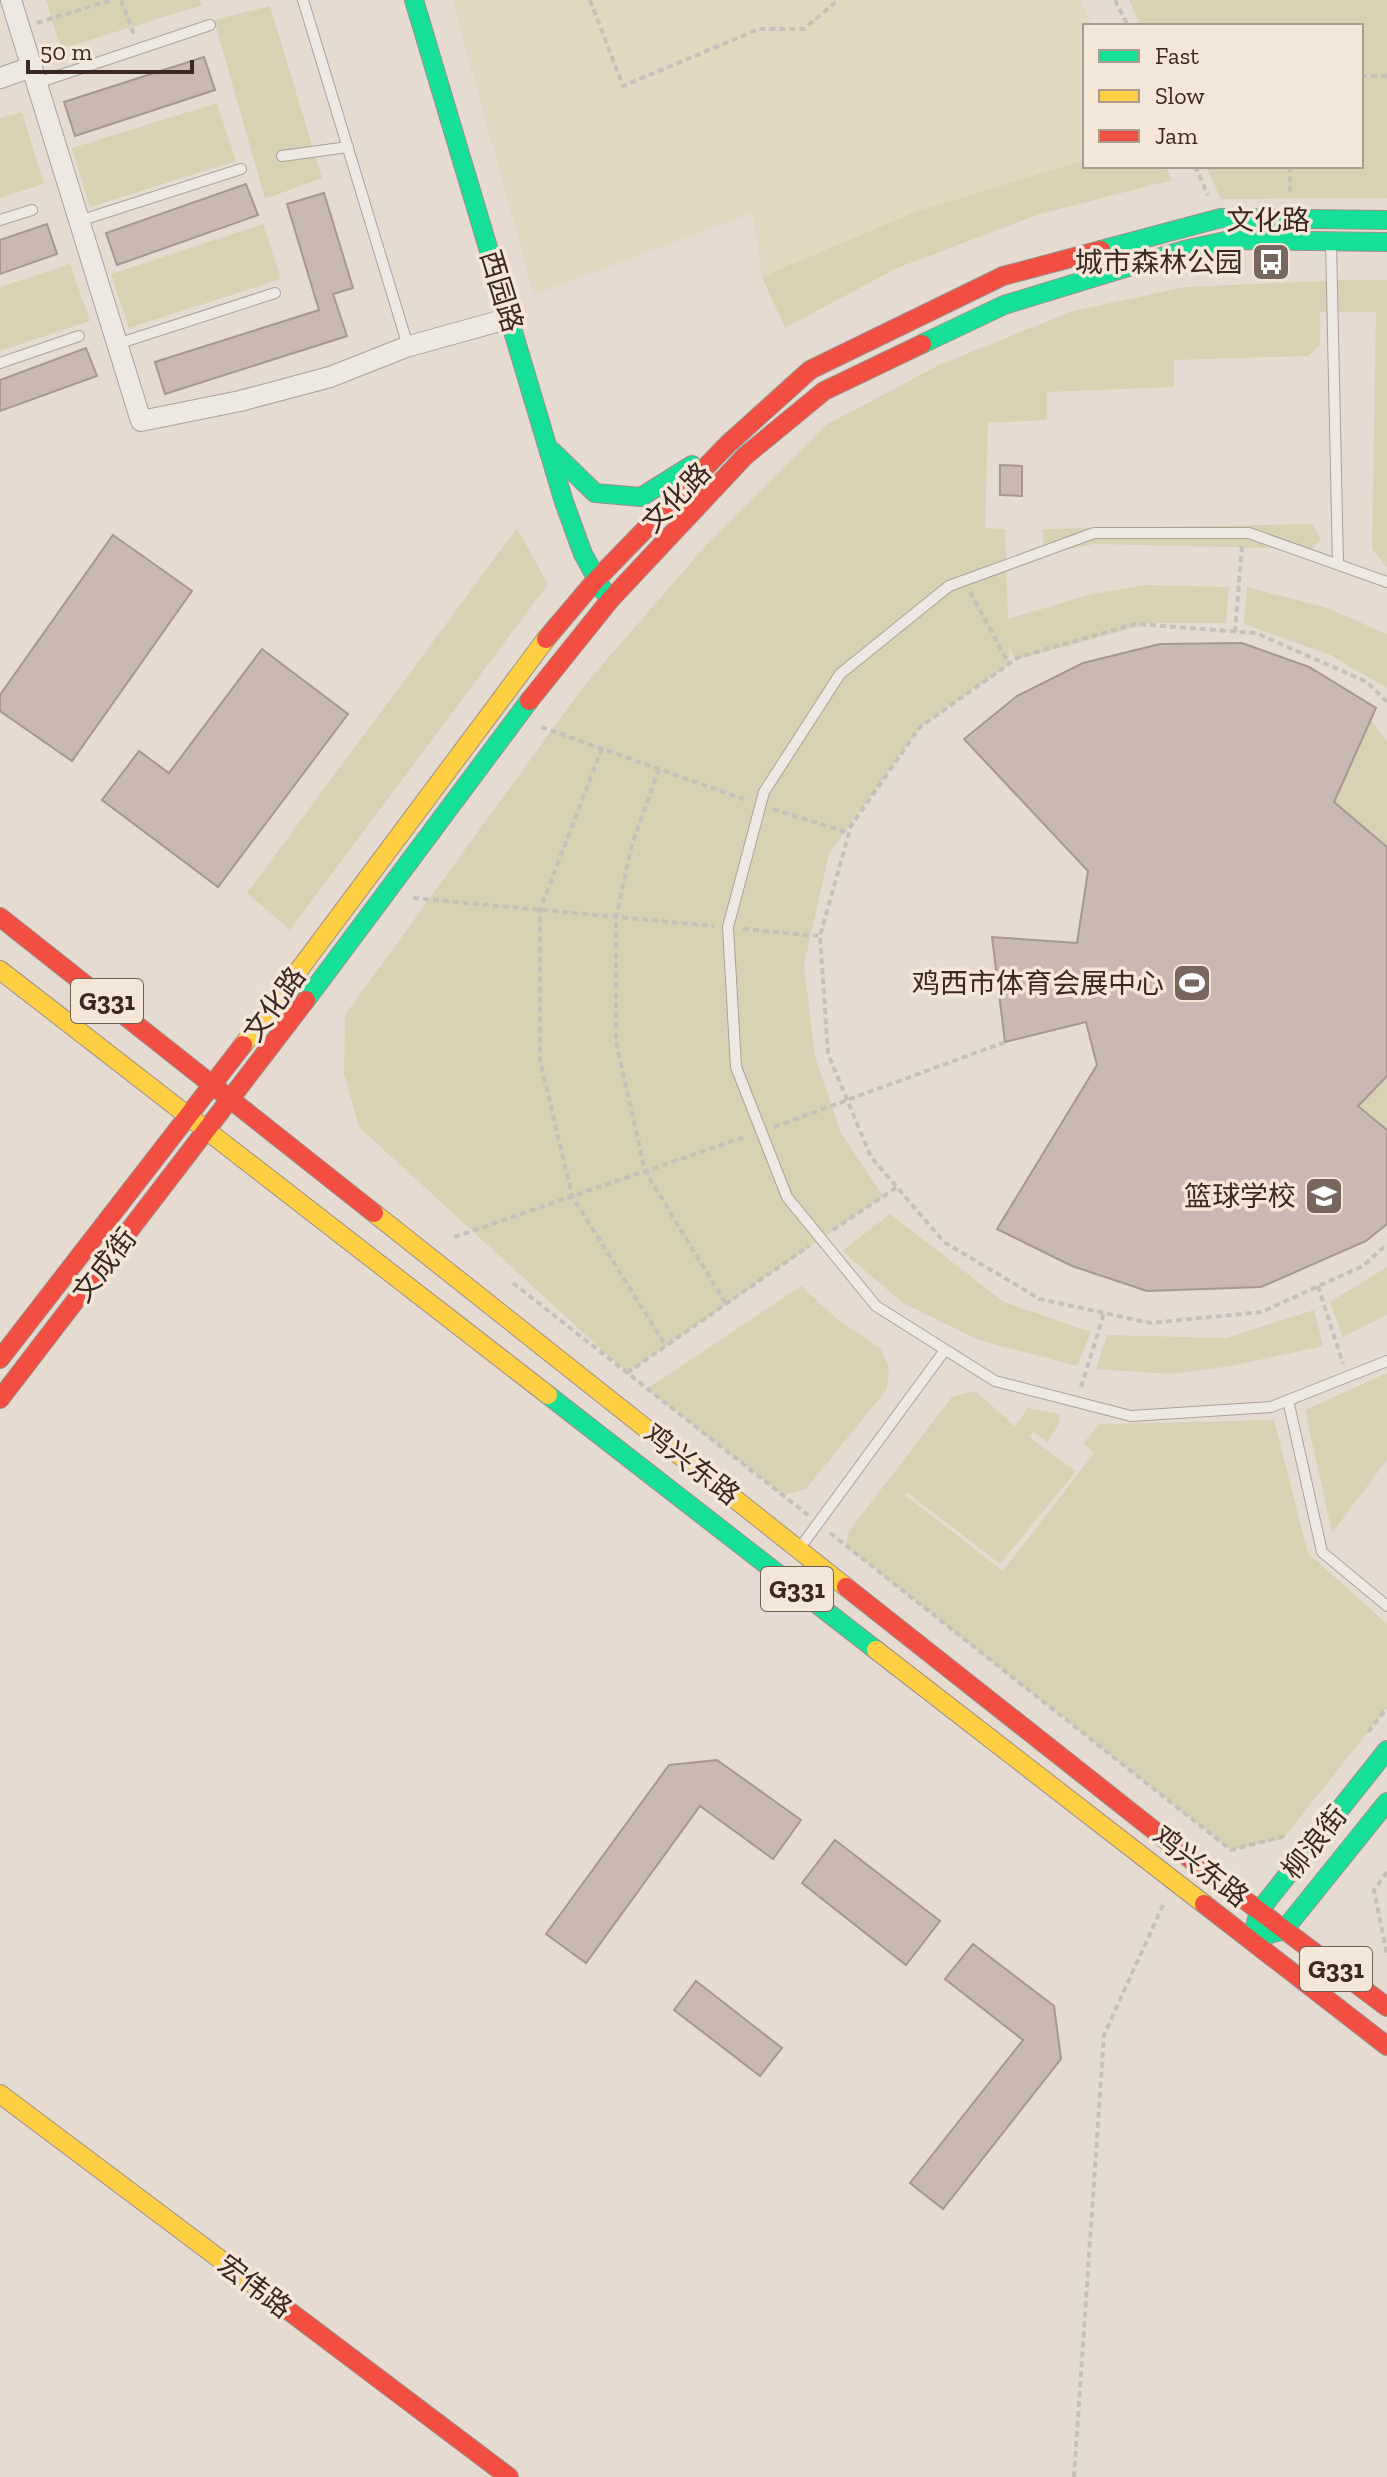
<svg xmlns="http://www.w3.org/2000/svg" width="1387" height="2477" viewBox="0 0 1387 2477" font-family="'Zilla Slab','Noto Sans SC',serif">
<rect width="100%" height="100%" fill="#e6dbd1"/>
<path fill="#e4d7c2" d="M452,0H1080L1093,26H1085V161L921,211L762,277L752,213L534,295Z"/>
<g fill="#d8d1b4">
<path d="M46,0H200L202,5L61,49Z"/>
<path d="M1129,0H1387V198L1221,199L1206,166H1361V26H1141Z"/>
<path d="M270,6L322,178L265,199L214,20Z"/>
<path d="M217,103L236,161L90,207L72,148Z"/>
<path d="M22,112L44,184L0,198V118Z"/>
<path d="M1085,160V166H1165L1172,180L1040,214L897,268L785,328L762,277L915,212Z"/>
<path d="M263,224L281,279L129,328L111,274Z"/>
<path d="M70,264L90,321L0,351V287Z"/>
<path d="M1347,280H1387V567L1372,549L1376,312H1320V345L1308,356L1174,360V387L1047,392V420L988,423L985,528L1005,529L1008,619L1092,594L1146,585L1229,587L1226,623H1150L1016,660L1009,648V664L920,727L829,854L804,965L815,1057L841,1133L883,1196L627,1373L359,1127L344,1074L345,1015L583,687L707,544L826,425L939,365L1073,311L1185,287Z"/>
<path d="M1312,524L1321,539L1312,549L1094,544L1044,554L1043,529Z"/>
<path d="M517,528L548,584L290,930L247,893Z"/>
<path d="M1247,587L1327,608L1387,634V688L1330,655L1244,624Z"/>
<path d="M1366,713L1387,742V901L1303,809Z"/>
<path d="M1387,989V1142L1343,1101Z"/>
<path d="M890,1214L1004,1302L1091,1332L1077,1366L978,1340L903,1303L842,1251Z"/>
<path d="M1387,1267V1315L1343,1337L1330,1302Z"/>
<path d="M801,1286L837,1319L880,1348L889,1367L887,1389L806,1489L783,1495L647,1389Z"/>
<path d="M1314,1310L1323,1346L1231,1366L1171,1374L1096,1369L1107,1335L1226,1338Z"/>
<path d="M1387,1373V1460L1332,1533L1305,1410Z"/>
<path d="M975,1391L1015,1426L1028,1408L1060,1414L1058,1426L1047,1442L1033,1432L1029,1437L1076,1471L1000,1564L908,1493L905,1495L1003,1571L1094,1453L1083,1443L1100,1424L1274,1420L1308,1553L1387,1624V1708L1283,1839L1231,1850L846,1546L849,1531L952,1397Z"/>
</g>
<g fill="#cab9b2" stroke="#a69790" stroke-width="2">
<path d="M204,57L215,90L75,136L64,102Z"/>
<path d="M246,184L258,215L117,265L106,233Z"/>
<path d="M324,193L353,288L333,294L347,336L165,394L155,362L319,310L287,204Z"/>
<path d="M47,224L57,254L0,274V240Z"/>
<path d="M86,348L97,376L0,411V380Z"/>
<path d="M1000,465L1022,466V496L1000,495Z"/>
<path d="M113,535L192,591L72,761L0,711V695Z"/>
<path d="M1242,643L1309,667L1376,708L1334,802L1387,847V1076L1358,1106L1387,1130V1224L1366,1241L1261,1287L1147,1291L1072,1266L997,1229L1097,1065L1086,1022L1005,1042L992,937L1077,943L1088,871L964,739L1017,696L1083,663L1160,644Z"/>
<path d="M262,649L348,714L218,887L102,800L139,751L169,773Z"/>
<path d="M717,1760L801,1820L773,1859L700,1806L586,1963L546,1934L669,1765Z"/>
<path d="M835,1840L940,1921L906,1965L802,1883Z"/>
<path d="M973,1944L1054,2006L1061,2059L943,2209L910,2183L1023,2040L945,1979Z"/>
<path d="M696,1981L782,2048L760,2076L674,2010Z"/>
</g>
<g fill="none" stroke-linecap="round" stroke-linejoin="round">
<g stroke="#aca199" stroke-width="12">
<g id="lane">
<path d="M303,0L408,346"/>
<path d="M37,83L210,25"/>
<path d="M282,156L348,147"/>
<path d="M0,220L32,210"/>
<path d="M79,221L241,169"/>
<path d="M1331,242L1338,564"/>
<path d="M117,344L275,293"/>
<path d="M0,363L79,336"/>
<path d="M1387,582L1249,533H1094L949,586L840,674L764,792L728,927L736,1067L787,1197L876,1306L995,1381L1131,1416L1271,1407L1387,1361"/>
<path d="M1288,1400L1322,1552L1387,1606"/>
<path d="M802,1545L945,1350"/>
</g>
</g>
<g stroke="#aca199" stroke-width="22">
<g id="street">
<path d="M11,0L141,421L240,401L330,377L406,347L510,318"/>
<path d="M0,78L32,67"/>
</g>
</g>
<g stroke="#9b908a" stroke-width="20">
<g id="fast">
<path d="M414,0L564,502L583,554L604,592"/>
<path d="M1101,250L1221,218L1387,220"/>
<path d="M922,344L1004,305L1184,250L1230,240L1387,242"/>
<path d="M552,451L595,493L641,497L692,465"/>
<path d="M306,1000L529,701"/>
<path d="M548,1395L876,1650"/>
<path d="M1254,1931L1259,1911L1387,1750"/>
<path d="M1266,1935L1284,1930L1387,1802"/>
</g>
</g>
<g stroke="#9b908a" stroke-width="20">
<g id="slow">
<path d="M0,970L548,1395"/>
<path d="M243,1045L546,639"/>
<path d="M374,1213L846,1587"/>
<path d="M876,1650L1204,1904"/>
<path d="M0,2094L289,2311"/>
</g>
</g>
<g stroke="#9b908a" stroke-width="20">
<g id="jam">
<path d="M546,639L595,581L728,444L810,370L1003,276L1101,250"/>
<path d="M529,701L610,600L745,456L824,391L922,344"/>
<path d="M0,917L374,1213"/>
<path d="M0,1359L243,1045"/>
<path d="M0,1399L306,1000"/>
<path d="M846,1587L1189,1858L1387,2007"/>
<path d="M1204,1904L1387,2046"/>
<path d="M289,2311L509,2477"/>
</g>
</g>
<g stroke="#c7bfb9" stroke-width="4" stroke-dasharray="6 4" stroke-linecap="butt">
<path d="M121,0L134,35"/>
<path d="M590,0L623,86L759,29H804L838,0"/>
<path d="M1115,0L1128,26"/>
<path d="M37,23L111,0"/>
<path d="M1361,76H1387"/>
<path d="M1195,166L1208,195"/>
<path d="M1290,166V194"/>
<path d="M970,592L1009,664"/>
<path d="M1235,632L1242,546"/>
<path d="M1387,702L1367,682L1256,633L1135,624L1019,657L920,727L851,826L820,936L828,1054L871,1157L944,1242L1040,1299L1150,1323L1261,1312L1363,1266L1387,1244"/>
<path d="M541,727L746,800"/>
<path d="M602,748L540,910V1060L572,1196L666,1346"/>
<path d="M659,769L632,844L616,917V1042L645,1171L726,1304"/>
<path d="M773,809L849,833"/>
<path d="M413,898L714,926"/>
<path d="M743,929L820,936"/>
<path d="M774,1127L1005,1042"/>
<path d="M833,1230L897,1187"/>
<path d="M454,1237L747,1136"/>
<path d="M513,1283L808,1515"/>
<path d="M1318,1286L1343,1364"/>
<path d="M627,1373L809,1246"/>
<path d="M1081,1387L1104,1313"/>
<path d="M830,1533L1231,1850L1285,1836"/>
<path d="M1368,1732L1387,1708"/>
<path d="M1387,1872L1374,1890L1387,1955"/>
<path d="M1074,2477L1104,2035L1163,1905"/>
</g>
<use href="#lane" stroke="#eee8e2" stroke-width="10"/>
<use href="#street" stroke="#eee8e2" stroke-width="20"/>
<use href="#fast" stroke="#16e098" stroke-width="18"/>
<use href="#slow" stroke="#ffcf43" stroke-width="18"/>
<use href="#jam" stroke="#f24e42" stroke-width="18"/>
</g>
<defs>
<g id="bus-square" transform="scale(2)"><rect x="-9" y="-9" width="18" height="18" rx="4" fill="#77675f" stroke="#f5e7d8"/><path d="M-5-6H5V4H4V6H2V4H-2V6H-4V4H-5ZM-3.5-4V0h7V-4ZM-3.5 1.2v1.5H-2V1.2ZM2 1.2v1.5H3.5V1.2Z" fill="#fff"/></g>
<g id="stadium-square" transform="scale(2)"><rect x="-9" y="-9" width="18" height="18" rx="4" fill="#77675f" stroke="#f5e7d8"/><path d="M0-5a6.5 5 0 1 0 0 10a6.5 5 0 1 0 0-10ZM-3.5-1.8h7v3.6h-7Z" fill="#fff"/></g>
<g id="school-square" transform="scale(2)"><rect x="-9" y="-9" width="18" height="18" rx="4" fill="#77675f" stroke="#f5e7d8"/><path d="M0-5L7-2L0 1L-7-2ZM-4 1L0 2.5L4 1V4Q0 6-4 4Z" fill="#fff"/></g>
</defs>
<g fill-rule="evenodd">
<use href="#bus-square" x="1271" y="262"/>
<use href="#stadium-square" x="1192" y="983"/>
<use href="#school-square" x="1324" y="1196"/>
</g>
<g text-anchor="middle" stroke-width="7" stroke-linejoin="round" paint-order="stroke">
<g fill="#f5e7d8" stroke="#736158" stroke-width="2">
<rect x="71" y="979" width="72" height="44" rx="6"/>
<rect x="761" y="1567" width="72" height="44" rx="6"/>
<rect x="1300" y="1947" width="72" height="44" rx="6"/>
</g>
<g font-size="26" font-weight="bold" fill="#3b2821">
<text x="107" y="1010">G331</text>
<text x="797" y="1598">G331</text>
<text x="1336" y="1978">G331</text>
</g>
<g font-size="28" fill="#3b2821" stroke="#f5e7d8">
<text x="1268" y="230">文化路</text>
<text transform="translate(502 291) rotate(73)" y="10">西园路</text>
<text transform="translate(676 497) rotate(-46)" y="10">文化路</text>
<text transform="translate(274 1004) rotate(-54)" y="10">文化路</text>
<text transform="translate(104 1265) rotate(-52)" y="10">文成街</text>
<text transform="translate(692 1464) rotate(38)" y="10">鸡兴东路</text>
<text transform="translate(1314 1842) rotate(-51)" y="10">柳浪街</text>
<text transform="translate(1201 1866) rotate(38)" y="10">鸡兴东路</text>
<text transform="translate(255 2286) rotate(37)" y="10">宏伟路</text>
</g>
<g font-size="28" fill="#3b2821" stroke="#f5e7d8" text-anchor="end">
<text x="1243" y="272">城市森林公园</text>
<text x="1164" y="993">鸡西市体育会展中心</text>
<text x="1296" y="1206">篮球学校</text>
</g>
</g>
<rect x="1083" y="24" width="280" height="144" fill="#f5e7d8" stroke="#ab9b8f" stroke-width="2"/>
<rect x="1099" y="50" width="40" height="12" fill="#16e098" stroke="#ab9b8f" stroke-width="2"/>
<text x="1155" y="64" font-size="24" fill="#3b2821">Fast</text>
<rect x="1099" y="90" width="40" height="12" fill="#ffcf43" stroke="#ab9b8f" stroke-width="2"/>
<text x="1155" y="104" font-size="24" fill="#3b2821">Slow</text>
<rect x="1099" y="130" width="40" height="12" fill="#f24e42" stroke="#ab9b8f" stroke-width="2"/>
<text x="1155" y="144" font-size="24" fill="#3b2821">Jam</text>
<path d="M28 60v12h164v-12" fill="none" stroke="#3b2821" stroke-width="4"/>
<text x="40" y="60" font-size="24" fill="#3b2821" stroke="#f5e7d8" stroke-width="6" paint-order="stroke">50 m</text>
</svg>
